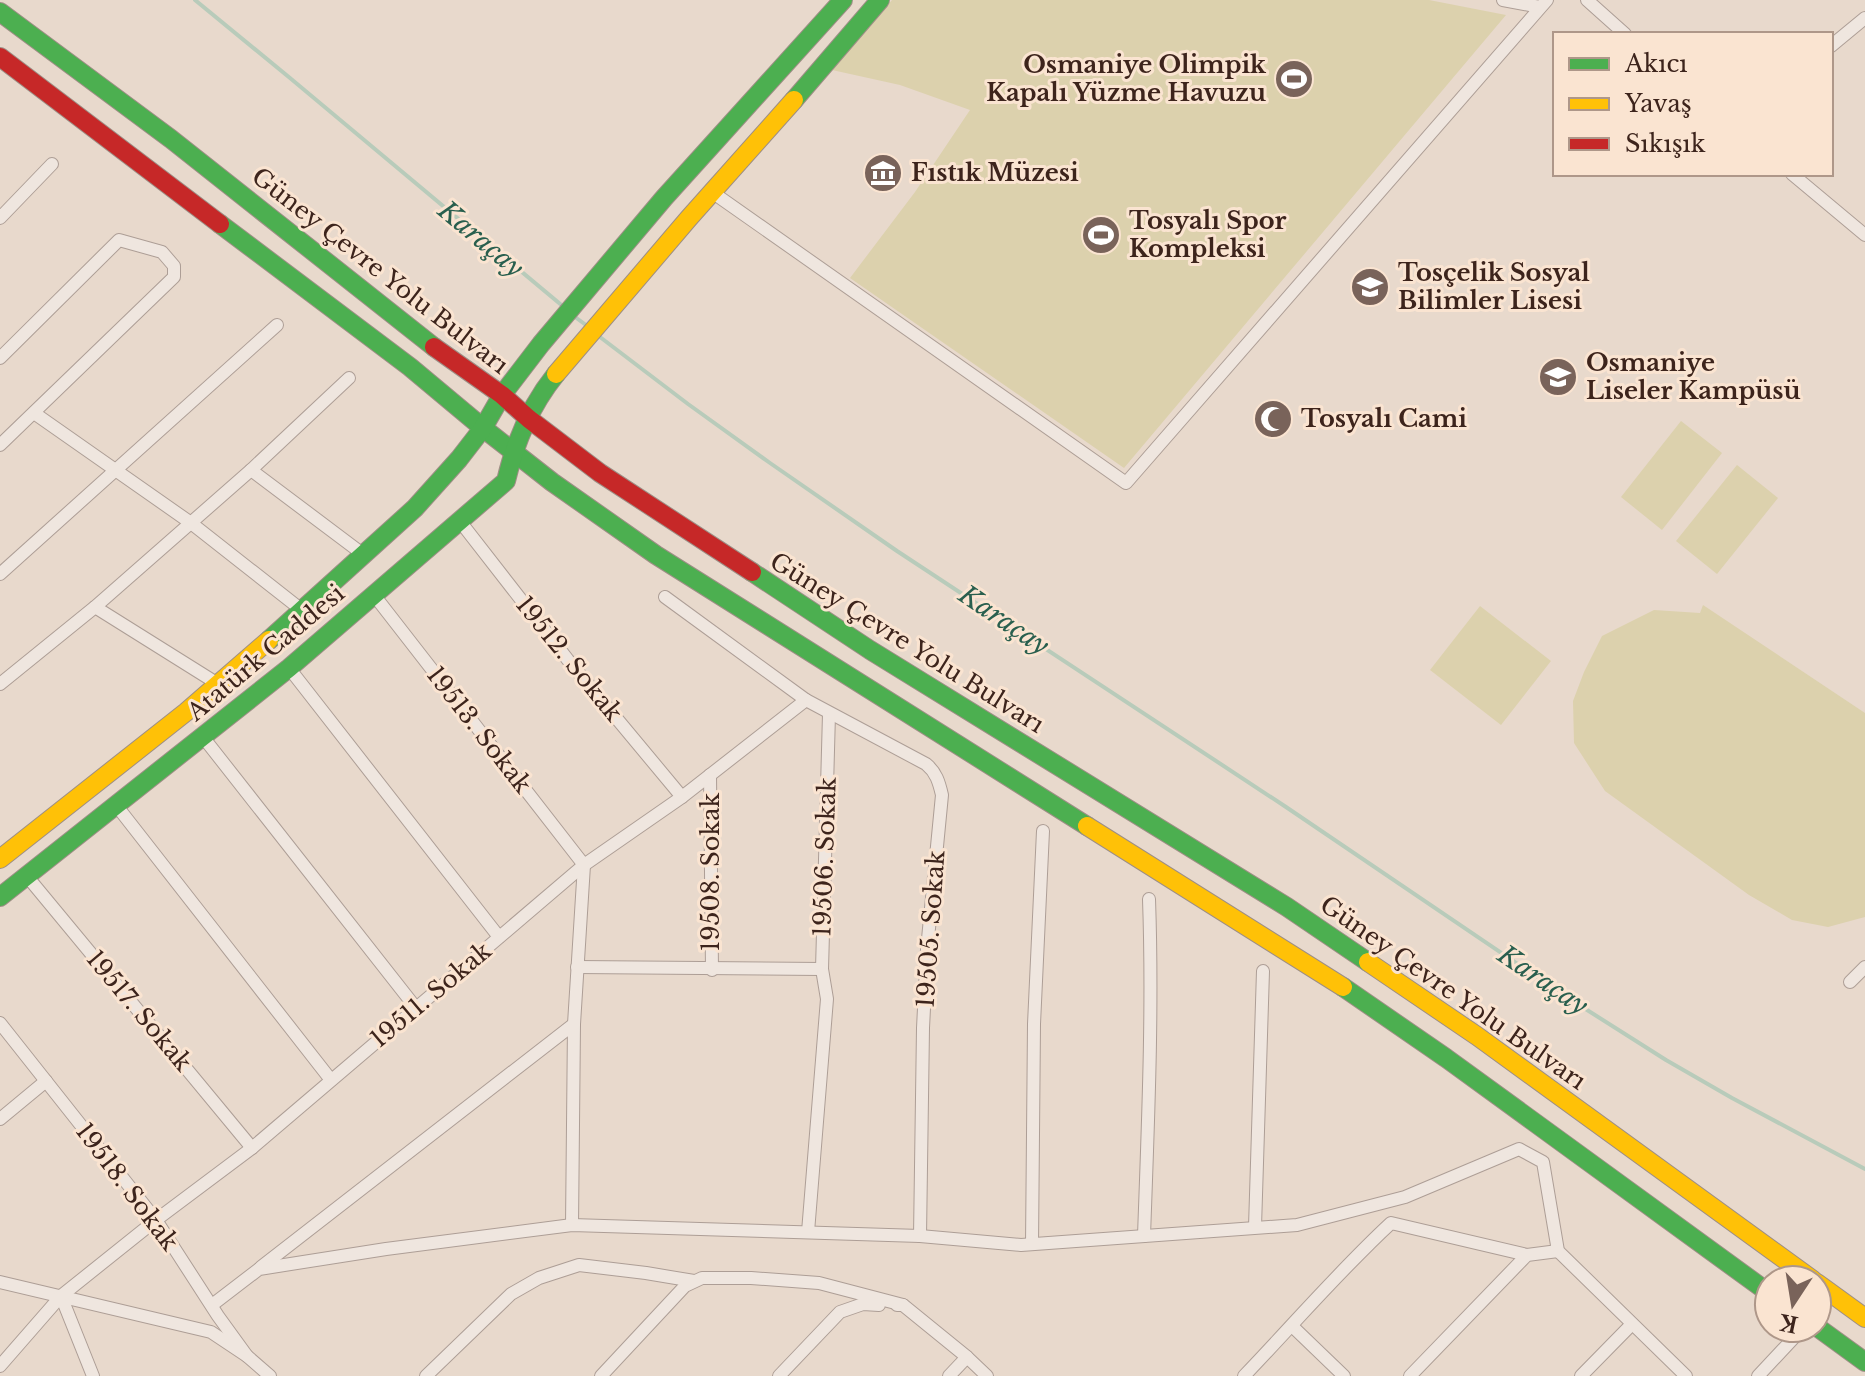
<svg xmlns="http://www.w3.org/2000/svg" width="1865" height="1376" viewBox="0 0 1865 1376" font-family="'Libre Baskerville',serif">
<rect width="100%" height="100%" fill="#e8d9cc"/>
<g fill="#dcd1ad">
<path d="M892,0H1429L1506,15L1124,468L850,278L915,192L970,110L900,85L832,70Z"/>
<path d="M1681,421L1722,453L1662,530L1621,497Z"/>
<path d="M1737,465L1778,498L1717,574L1676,541Z"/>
<path d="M1703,605L1865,713V917L1828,927L1792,920L1749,895L1605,791L1574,743L1573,701L1584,672L1602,636L1654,610L1700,613Z"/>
<path d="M1480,606L1551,661L1501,725L1430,670Z"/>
</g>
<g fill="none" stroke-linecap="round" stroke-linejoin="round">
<g stroke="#b8cbba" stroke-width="4">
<path d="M195,0L290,78L565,308"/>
<path d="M571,314L590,328"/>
<path d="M596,334L688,404L770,463L897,551L1286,807L1565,996L1666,1060L1732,1098L1865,1169"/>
</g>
<g stroke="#ad9e96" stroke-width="14">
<g id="street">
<path d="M1503,0L1540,7"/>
<path d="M1587,0L1625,34"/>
<path d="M1831,46L1865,18"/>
<path d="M1792,174L1865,235"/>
<path d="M712,192L1126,483L1547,0"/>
<path d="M0,218L52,164"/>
<path d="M0,358L119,240L162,252L174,266V277L0,445"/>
<path d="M34,413L191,523L303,611"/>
<path d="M251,470L364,555"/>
<path d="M459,520L568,660L682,797"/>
<path d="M0,574L277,325"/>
<path d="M374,595L584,865L574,1024L572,1225"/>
<path d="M665,597L806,700L926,764C936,772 939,782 942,795L927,949L923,1028L920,1236"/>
<path d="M95,607L218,684"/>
<path d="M289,668L499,937"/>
<path d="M0,684L95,607L251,470L349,378"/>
<path d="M203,737L416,1008"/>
<path d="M710,775L712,970"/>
<path d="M116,805L331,1080"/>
<path d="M26,875L252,1148"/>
<path d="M577,967L822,969"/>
<path d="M1850,982L1865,967"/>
<path d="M0,1023L156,1220L218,1316L247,1356"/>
<path d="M0,1119L46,1081"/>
<path d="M1255,1227L1263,971"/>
<path d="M808,1232L827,999L822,969L829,714"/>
<path d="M1144,1236C1148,1123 1153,1011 1149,899"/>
<path d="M1032,1244L1034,1024L1043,831"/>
<path d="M261,1267L574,1024"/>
<path d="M0,1282L211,1332L247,1356L270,1376"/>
<path d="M61,1296L93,1376"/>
<path d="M212,1305L259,1269L386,1249L572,1225L920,1236L1021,1245L1297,1225L1405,1197L1519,1149L1543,1162L1558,1251L1686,1376"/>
<path d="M897,1305H903L967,1357L987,1376"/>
<path d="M1292,1326L1344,1376"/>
<path d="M0,1366L61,1296L156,1220L252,1148L584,865L682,797L806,700"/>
<path d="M426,1376L511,1294L539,1278L579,1265L646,1273L694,1281"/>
<path d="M601,1376L685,1286L702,1278H751L819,1283L903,1305"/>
<path d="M779,1376L840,1312L863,1304L879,1305"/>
<path d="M949,1376L967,1357"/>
<path d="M1244,1376C1293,1325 1339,1271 1391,1223L1527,1255"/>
<path d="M1410,1376L1527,1255L1558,1251"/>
<path d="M1581,1376L1632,1324"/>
<path d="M1758,1376L1803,1328"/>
</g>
</g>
<g stroke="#9d8e85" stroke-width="20">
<g id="fast">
<path d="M0,12L171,139L434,347"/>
<path d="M794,100L880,0"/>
<path d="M220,224L410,367L483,428L552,482L656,555L1087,826"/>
<path d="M752,572L870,650L1287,907L1368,962"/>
<path d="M269,640L415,508L459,459L483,428L502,395L541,344L664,198L843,0"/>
<path d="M0,897L289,668L506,481C515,442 531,405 556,374"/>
<path d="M1343,987L1446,1058L1769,1293"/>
<path d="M1817,1327L1865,1362"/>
</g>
</g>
<g stroke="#9d8e85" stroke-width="20">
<g id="slow">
<path d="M556,374L689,218L794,100"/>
<path d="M1087,826L1343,987"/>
<path d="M0,859L186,712L269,640"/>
<path d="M1368,962L1477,1036L1813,1280"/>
<path d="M1817,1283L1865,1318"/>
</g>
</g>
<g stroke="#9d8e85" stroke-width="20">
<g id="jam">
<path d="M0,57L220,224"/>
<path d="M434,347L502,395L529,419L600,473L752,572"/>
</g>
</g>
<use href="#street" stroke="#efe6df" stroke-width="12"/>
<use href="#fast" stroke="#4caf50" stroke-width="18"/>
<use href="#slow" stroke="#ffc107" stroke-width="18"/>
<use href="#jam" stroke="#c62828" stroke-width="18"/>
</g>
<defs>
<g id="stadium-disc" transform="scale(2)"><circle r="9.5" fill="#79635a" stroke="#fae4d1"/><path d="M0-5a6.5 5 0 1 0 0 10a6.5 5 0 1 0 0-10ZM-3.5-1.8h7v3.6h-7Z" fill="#fff"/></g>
<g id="museum-disc" transform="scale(2)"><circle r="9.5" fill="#79635a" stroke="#fae4d1"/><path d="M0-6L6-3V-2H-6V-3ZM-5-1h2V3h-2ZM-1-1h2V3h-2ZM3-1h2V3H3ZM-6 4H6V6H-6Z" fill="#fff"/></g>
<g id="school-disc" transform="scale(2)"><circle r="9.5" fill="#79635a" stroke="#fae4d1"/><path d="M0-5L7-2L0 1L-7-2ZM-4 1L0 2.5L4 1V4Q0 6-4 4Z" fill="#fff"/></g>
<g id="mosque-disc" transform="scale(2)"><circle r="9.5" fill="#79635a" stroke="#fae4d1"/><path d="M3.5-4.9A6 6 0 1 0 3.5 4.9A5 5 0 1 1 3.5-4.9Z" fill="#fff"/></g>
</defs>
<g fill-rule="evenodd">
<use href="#stadium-disc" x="1294" y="79"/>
<use href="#museum-disc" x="883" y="173"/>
<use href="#stadium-disc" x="1101" y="235"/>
<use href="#school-disc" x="1370" y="287"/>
<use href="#school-disc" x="1558" y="377"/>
<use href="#mosque-disc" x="1273" y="419"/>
</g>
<g text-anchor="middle" stroke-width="6" stroke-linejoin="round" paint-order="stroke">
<g font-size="24" font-weight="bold" fill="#3d241c" stroke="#fae4d1" text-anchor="start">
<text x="1266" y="73" text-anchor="end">Osmaniye Olimpik<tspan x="1266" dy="28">Kapalı Yüzme Havuzu</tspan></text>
<text x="911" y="181">Fıstık Müzesi</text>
<text x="1129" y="229">Tosyalı Spor<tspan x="1129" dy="28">Kompleksi</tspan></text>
<text x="1398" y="281">Tosçelik Sosyal<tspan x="1398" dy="28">Bilimler Lisesi</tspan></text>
<text x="1586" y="371">Osmaniye<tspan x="1586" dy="28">Liseler Kampüsü</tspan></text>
<text x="1301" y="427">Tosyalı Cami</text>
</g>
<g font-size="24" fill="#3d241c" stroke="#fae4d1">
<text transform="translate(380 271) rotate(38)" y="8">Güney Çevre Yolu Bulvarı</text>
<text transform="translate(907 643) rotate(32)" y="8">Güney Çevre Yolu Bulvarı</text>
<text transform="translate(266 653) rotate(-40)" y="8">Atatürk Caddesi</text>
<text transform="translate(569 659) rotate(51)" y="8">19512. Sokak</text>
<text transform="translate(479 730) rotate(52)" y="8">19513. Sokak</text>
<text transform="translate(825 857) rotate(-88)" y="8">19506. Sokak</text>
<text transform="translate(711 872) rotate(-90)" y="8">19508. Sokak</text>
<text transform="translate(931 929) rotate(-86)" y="8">19505. Sokak</text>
<text transform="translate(1453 993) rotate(35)" y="8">Güney Çevre Yolu Bulvarı</text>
<text transform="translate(431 995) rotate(-40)" y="8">19511. Sokak</text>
<text transform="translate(139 1011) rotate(50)" y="8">19517. Sokak</text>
<text transform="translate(127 1187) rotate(53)" y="8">19518. Sokak</text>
</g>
<g font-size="26" font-style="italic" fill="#295f4e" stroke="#fae4d1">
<text transform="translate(481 239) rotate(40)" y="9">Karaçay</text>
<text transform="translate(1004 620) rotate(34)" y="9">Karaçay</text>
<text transform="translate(1543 980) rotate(34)" y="9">Karaçay</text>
</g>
</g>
<rect x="1553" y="32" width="280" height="144" fill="#fae4d1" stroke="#ae9789" stroke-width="2"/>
<rect x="1569" y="58" width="40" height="12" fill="#4caf50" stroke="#ae9789" stroke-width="2"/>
<text x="1625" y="72" font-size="24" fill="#3d241c">Akıcı</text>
<rect x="1569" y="98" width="40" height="12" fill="#ffc107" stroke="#ae9789" stroke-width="2"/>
<text x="1625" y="112" font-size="24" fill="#3d241c">Yavaş</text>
<rect x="1569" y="138" width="40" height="12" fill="#c62828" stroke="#ae9789" stroke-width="2"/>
<text x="1625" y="152" font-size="24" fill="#3d241c">Sıkışık</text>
<g transform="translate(1793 1304) rotate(192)"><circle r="38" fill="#fae4d1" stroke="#ae9789" stroke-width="2"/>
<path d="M0-6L14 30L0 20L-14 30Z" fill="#79635a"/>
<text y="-12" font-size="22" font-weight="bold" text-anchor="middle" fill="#3d241c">K</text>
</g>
</svg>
